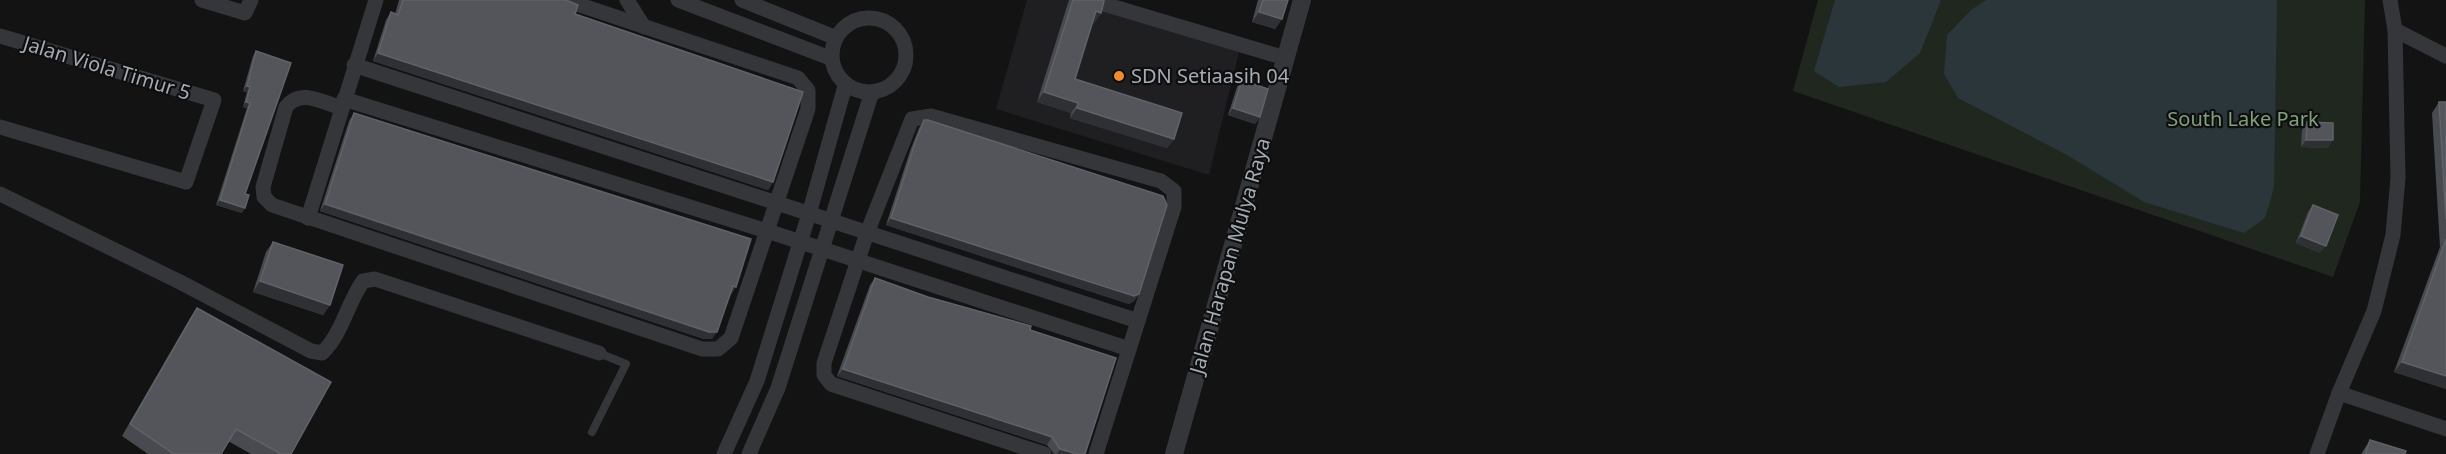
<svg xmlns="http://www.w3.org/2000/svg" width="2446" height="454" viewBox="0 0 2446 454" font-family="'Noto Sans',sans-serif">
<rect width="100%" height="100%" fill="#131314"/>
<path fill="#1f1f21" d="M1027,0H1094L1241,44L1209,175L996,109Z"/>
<path fill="#1f271f" d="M1818,0H2365L2360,202L2333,277L1793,91Z"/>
<g fill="#2b363a">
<path d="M1835,0H1941L1920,53L1886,82L1839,87L1814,71Z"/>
<path d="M1986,0H2277L2274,188L2265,218L2244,233L2144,202L2067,155L1958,98L1944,74L1947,35L1971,10Z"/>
</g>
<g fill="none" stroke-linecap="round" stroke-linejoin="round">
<path stroke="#343639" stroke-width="8" d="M592,432L626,364L599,353"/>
<g stroke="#343639" stroke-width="15">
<path d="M202,0L245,13L251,0"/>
<path d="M627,0L644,27"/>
<path d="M678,0L830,58"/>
<path d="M742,0L834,37"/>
<path d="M1104,4L1285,58"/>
<circle cx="869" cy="55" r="37"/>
<path d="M2395,30L2446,56"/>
<path d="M0,36L214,100L186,182L0,127"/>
<path d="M354,65L1138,321"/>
<path d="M344,99L767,231L1129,349"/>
<path d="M341,108C322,102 300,88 286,107L263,187L264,197L272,205L702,349H718L731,338L808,109V90L798,78L565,0"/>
<path d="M0,194L180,282L311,351L322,353C342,334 347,304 363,281L375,279L599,353"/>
<path d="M308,218L376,0"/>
<path d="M2339,393L2446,429"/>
<path d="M724,454L757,381L809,214L845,86"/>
<path d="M749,454L778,388L871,95"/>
<path d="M1044,454L831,384L824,375V363L867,233L912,119L931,116L1161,181L1174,191V207L1096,454"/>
<path d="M2317,454L2339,393L2374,311L2393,235L2398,178L2395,30L2390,0"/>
</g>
<path stroke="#343639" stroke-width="18" d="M1174,454L1302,0"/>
</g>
<g fill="#494a4f">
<path d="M399,0H566L575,14L773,182L768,190L373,61L386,20L391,12L395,14Z"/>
<path d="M1069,0H1104L1101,13L1094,23L1093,22L1075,79L1174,139L1167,148L1070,118L1071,113L1037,102Z"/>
<path d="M1258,0H1288L1282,19L1275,29L1252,22Z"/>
<path d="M256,51L245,194L242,213L216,205L247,108L243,107L247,92L243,91L253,56Z"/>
<path d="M1242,80L1260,117L1255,124L1228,115L1237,87Z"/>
<path d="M2439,102H2446V389L2394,372L2440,247L2432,113Z"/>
<path d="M354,113L736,287L730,294L712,339H704L320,211L349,121Z"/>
<path d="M924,120L1139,294L1134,301L1129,304L886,225L910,151L919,128Z"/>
<path d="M2307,122L2328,148L2301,147L2302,130Z"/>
<path d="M2313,205L2320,253L2296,243L2308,212Z"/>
<path d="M273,242L330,305L323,315L253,292L266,252Z"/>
<path d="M875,278L928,297L1030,330L1085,454H1054L1047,445L837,376L870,285Z"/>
<path d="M197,308L291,454H251L228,441L221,454H148L122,436L189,320Z"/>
<path d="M2370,440L2405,454H2361Z"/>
</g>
<g fill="#2f3033">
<path d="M1096,11L1101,13L1094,23L1089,21Z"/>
<path d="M1259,12L1282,19L1275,29L1252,22Z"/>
<path d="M378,53L773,182L768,190L373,61Z"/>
<path d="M247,86L250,87L247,92L243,91Z"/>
<path d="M1044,92L1078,103L1071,113L1037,102Z"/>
<path d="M246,102L250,103L247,108L243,107Z"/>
<path d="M1077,108L1174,139L1167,148L1070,118Z"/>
<path d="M1233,108L1260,117L1255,124L1228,115Z"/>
<path d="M2306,140H2333L2328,148L2301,147Z"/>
<path d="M220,200L245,208L242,213L216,205Z"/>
<path d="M325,204L717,332L712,339H704L320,211Z"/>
<path d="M891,218L1139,294L1134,301L1129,304L886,225Z"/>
<path d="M2301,236L2326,246L2320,253L2296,243Z"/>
<path d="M260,281L330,305L323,315L253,292Z"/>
<path d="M733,286L736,287L731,295L728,294Z"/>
<path d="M2402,362L2446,376V389L2394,372Z"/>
<path d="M843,369L1052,437L1047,445L837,376Z"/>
<path d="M1060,449L1077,454H1057Z"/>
</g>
<g fill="#53555a" stroke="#5f6268" stroke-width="1.5">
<path d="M403,0H566L578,5L575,14L803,92L773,182L378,53L391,12L398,15Z"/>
<path d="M1073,0H1104V1L1101,13L1096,11L1075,79L1182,113L1174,139L1077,108L1078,103L1044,92Z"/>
<path d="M1263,0H1288L1282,19L1259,12Z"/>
<path d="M256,51L291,63L245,194L249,195L245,208L220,200L250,103L246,102L250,87L247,86Z"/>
<path d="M1242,80L1268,89L1260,117L1233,108Z"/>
<path d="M2439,102H2446V219Z"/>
<path d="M354,113L751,239L736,287L733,286L717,332H709L325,204Z"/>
<path d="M924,120H928L1163,196L1167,205L1139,294L1134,296L891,218L915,143Z"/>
<path d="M2307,122L2333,123V140H2306Z"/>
<path d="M2313,205L2338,215L2326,246L2301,236Z"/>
<path d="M2446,239V376L2402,362Z"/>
<path d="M273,242L343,265L330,305L260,281Z"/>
<path d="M875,278L928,297L1031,326L1030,330L1116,358L1085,454H1077L1060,449L1052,437L843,369Z"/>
<path d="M197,308L331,382L291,454H281L236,429L221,454H174L130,424Z"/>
<path d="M2370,440L2406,451L2405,454H2365Z"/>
</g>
<circle fill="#f08c2f" stroke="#0e0e0f" stroke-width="2" cx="1119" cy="76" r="6"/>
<g text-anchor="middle" stroke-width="4.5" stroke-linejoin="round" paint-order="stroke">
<g font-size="20" fill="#a4acb5" stroke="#0e0e0f">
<text transform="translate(107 68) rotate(17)" y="7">Jalan Viola Timur 5</text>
<text transform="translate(1230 256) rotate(-74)" y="7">Jalan Harapan Mulya Raya</text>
</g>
<g font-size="20" fill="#a4acb5" stroke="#0e0e0f" text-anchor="start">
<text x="1131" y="83">SDN Setiaasih 04</text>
</g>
<g font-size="20" fill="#80a07b" stroke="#0e0e0f">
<text x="2243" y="126">South Lake Park</text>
</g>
</g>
</svg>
